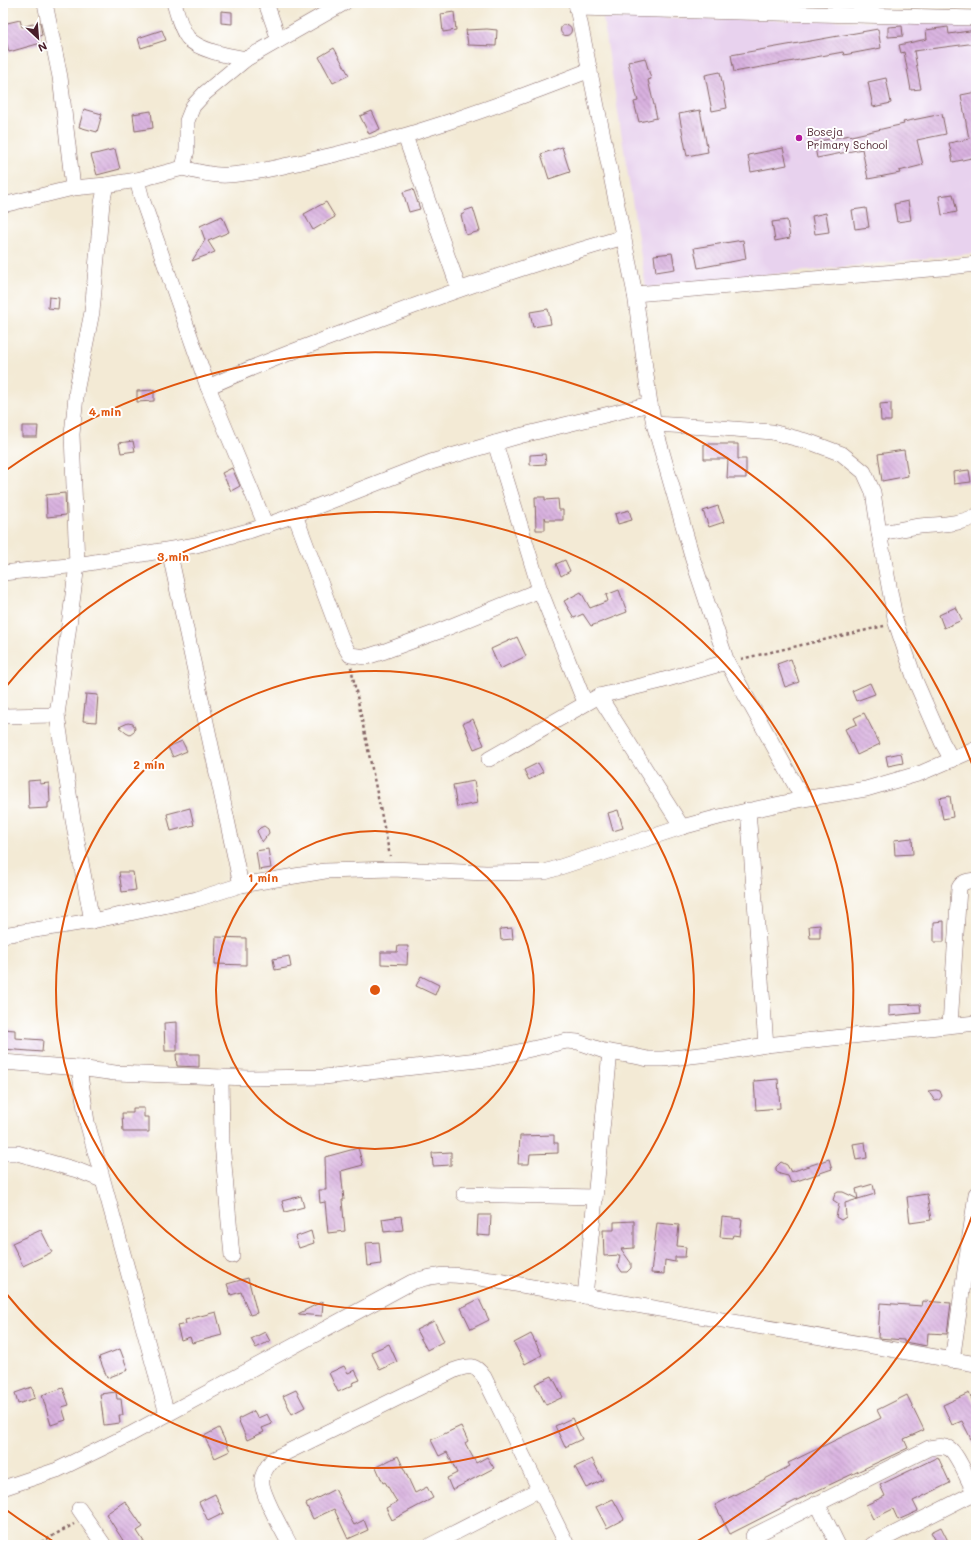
<svg xmlns="http://www.w3.org/2000/svg" width="979" height="1548" viewBox="0 0 979 1548" font-family="Mali,sans-serif">
<defs>
<pattern id="building-back-hatch" width="6" height="6" patternUnits="userSpaceOnUse"><rect width="6" height="6" fill="#d8b1df"/><path d="M-1 5l2 2M0 0l6 6M5-1l2 2" fill="none" stroke="#b18fb5"/></pattern>
</defs>
<rect width="100%" height="100%" fill="#fff"/>
<filter id="ink" filterUnits="userSpaceOnUse"><feTurbulence type="fractalNoise" baseFrequency=".025" numOctaves="2"/><feDisplacementMap in="SourceGraphic" scale="8" xChannelSelector="R" yChannelSelector="G"/><feConvolveMatrix kernelMatrix="1 2 1 2 8 2 1 2 1" color-interpolation-filters="sRGB"/></filter>
<filter id="wash" filterUnits="userSpaceOnUse"><feTurbulence type="fractalNoise" baseFrequency=".012" numOctaves="4" result="noise"/><feDisplacementMap in="SourceGraphic" scale="16" xChannelSelector="R" yChannelSelector="G"/><feGaussianBlur stdDeviation="0.9" result="paint"/><feColorMatrix in="noise" values="0 0 0 0 0 0 0 0 0 0 0 0 0 0 0 0 0 1.4 0 .05"/><feComposite in="paint" operator="in"/></filter>
<g filter="url(#wash)">
<rect width="100%" height="100%" fill="#f3ead5"/>
<path fill="#e8d2ee" d="M603,18L976,22V253L646,288Z"/>
<g id="blocks">
<g fill="url(#building-back-hatch)">
<path d="M221,11L232,12V24L221,23Z"/>
<path d="M454,12L456,30L443,32L441,14Z"/>
<path d="M20,20L22,27L40,22L42,35L39,36L41,43L9,52L3,31V24Z"/>
<circle cx="566" cy="30" r="5.5"/>
<path d="M902,26L903,36L888,37V27Z"/>
<path d="M948,27L949,34L976,30V43L914,51L921,89L911,90L904,52L901,53L899,45L927,39L926,30Z"/>
<path d="M487,29L497,30L496,46L468,45L466,30Z"/>
<path d="M878,29L881,48L844,55L843,52L734,72L731,55Z"/>
<path d="M162,30L166,40L141,48L138,38Z"/>
<path d="M334,48L349,75L333,83L319,57Z"/>
<path d="M645,58L651,79L648,80L657,118L639,122L634,102L638,101L628,62Z"/>
<path d="M720,72L727,108L712,111L705,75Z"/>
<path d="M886,78L891,103L873,107L868,82Z"/>
<path d="M976,92V157L953,162L949,143L969,139L961,95Z"/>
<path d="M84,109L102,114L97,132L79,127Z"/>
<path d="M700,110L708,152L687,156L679,114Z"/>
<path d="M151,111L153,128L135,131L133,114Z"/>
<path d="M372,111L380,129L369,134L360,116Z"/>
<path d="M942,114L946,134L917,140L923,165L899,171L900,173L868,179L862,149L817,158L814,142L850,135L851,136L904,124L903,122Z"/>
<path d="M562,147L570,172L549,179L541,154Z"/>
<path d="M783,148L787,165L751,172L748,155Z"/>
<path d="M115,149L120,169L97,175L91,155Z"/>
<path d="M413,189L420,209L409,212L403,192Z"/>
<path d="M953,194L957,212L942,215L939,196Z"/>
<path d="M908,201L911,220L897,222L894,204Z"/>
<path d="M326,202L335,217L313,230L304,214Z"/>
<path d="M473,208L480,231L466,235L461,215L465,213L464,211Z"/>
<path d="M866,208L869,227L855,229L852,210Z"/>
<path d="M826,213L829,232L815,234L812,216Z"/>
<path d="M222,216L229,232L208,241L215,252L192,261L205,240L200,226Z"/>
<path d="M787,220L790,238L775,241L772,222Z"/>
<path d="M743,240L746,259L698,268L694,248Z"/>
<path d="M672,253L675,269L656,272L654,255Z"/>
<path d="M49,297L59,298L58,309L48,308Z"/>
<path d="M548,309L551,324L533,327L530,312Z"/>
<path d="M154,390V401L137,402V391Z"/>
<path d="M891,403V421H881L880,404Z"/>
<path d="M22,426H38L37,437H22Z"/>
<path d="M133,441L135,451L121,453L119,443Z"/>
<path d="M704,444H738V459H746V478H727L728,459H704Z"/>
<path d="M904,450L908,476L882,481L878,454Z"/>
<path d="M545,454L546,464L530,465V455Z"/>
<path d="M232,468L240,486L231,491L222,473Z"/>
<path d="M969,470L971,482L954,484L953,472Z"/>
<path d="M65,493L66,515L47,517L46,495Z"/>
<path d="M535,497H545V500L558,499L559,510H563V520H546L545,517V530H536Z"/>
<path d="M718,506L724,522L709,527L703,511Z"/>
<path d="M629,510L632,520L618,524L615,514Z"/>
<path d="M565,560L570,571L561,576L556,564Z"/>
<path d="M619,590L627,612L591,626L583,614L574,618L564,601L581,592L590,608L608,601L606,595Z"/>
<path d="M956,607L962,620L944,628L939,615Z"/>
<path d="M517,637L526,656L500,669L491,649Z"/>
<path d="M791,659L799,682L785,687L777,664Z"/>
<path d="M870,683L875,694L856,701L852,691Z"/>
<path d="M86,694L98,695L96,722L83,721Z"/>
<path d="M864,713L880,744L857,755L845,729L857,724L854,718Z"/>
<path d="M473,719L484,745L474,749L463,723Z"/>
<path d="M128,723L133,724L135,728L134,732L130,735L126,733L119,727Z"/>
<path d="M182,741L187,751L173,757L168,747Z"/>
<path d="M901,753L903,763L888,766L886,756Z"/>
<path d="M538,763L543,772L529,780L524,770Z"/>
<path d="M40,780V784L49,783L50,802L48,803V808L29,809L28,781Z"/>
<path d="M474,781L478,803L457,807L453,785Z"/>
<path d="M950,796L953,817L943,819L939,798Z"/>
<path d="M190,808L194,825L171,831L167,814Z"/>
<path d="M618,810L623,828L613,831L608,813Z"/>
<path d="M264,826L268,829L269,833L262,842L257,831L260,828Z"/>
<path d="M912,838L913,854L895,855L894,840Z"/>
<path d="M268,849L271,868L259,870L256,851Z"/>
<path d="M119,872H133L136,890L122,892Z"/>
<path d="M944,921V942H934V922Z"/>
<path d="M820,925V938H810L809,926Z"/>
<path d="M512,928L513,939L501,940L500,929Z"/>
<path d="M216,937L246,938V965L215,964Z"/>
<path d="M398,946H408L407,965L381,964V952H397Z"/>
<path d="M289,956L291,967L275,970L273,959Z"/>
<path d="M421,976L439,985L435,995L416,986Z"/>
<path d="M920,1004L921,1013L889,1016V1005Z"/>
<path d="M177,1022V1051H165L164,1023Z"/>
<path d="M3,1029L15,1030V1038L43,1040L42,1052L3,1049Z"/>
<path d="M176,1054H199V1067L177,1066Z"/>
<path d="M778,1079L780,1108L756,1110L754,1081Z"/>
<path d="M936,1090L940,1091L942,1096L939,1100L935,1101L928,1091Z"/>
<path d="M133,1108H144V1117H149V1132H123L122,1113H133Z"/>
<path d="M554,1135V1143H558V1153L530,1154L529,1164H518L520,1136Z"/>
<path d="M865,1142L867,1158L856,1160L853,1144Z"/>
<path d="M358,1148L363,1165L341,1171L344,1200H342L345,1231L328,1233L325,1202L320,1203L319,1190H326L325,1157Z"/>
<path d="M451,1152V1165L433,1166L432,1153Z"/>
<path d="M829,1159L832,1169L791,1183L788,1176L780,1174L776,1171V1167L781,1162L787,1165L791,1172Z"/>
<path d="M873,1184L875,1194L858,1199L856,1189Z"/>
<path d="M838,1192H843L858,1199L845,1203L846,1217L841,1220L836,1217L839,1204L833,1200L835,1194Z"/>
<path d="M927,1194L931,1220L910,1223L907,1197Z"/>
<path d="M301,1196L304,1207L285,1212L282,1201Z"/>
<path d="M478,1215H491L490,1236L477,1235Z"/>
<path d="M401,1216L403,1230L384,1232L382,1219Z"/>
<path d="M722,1217L742,1219L740,1236L733,1235L732,1238L720,1237Z"/>
<path d="M634,1221V1248L621,1249L631,1263V1268L627,1272H622L618,1266L620,1255L604,1256L603,1230H614V1222Z"/>
<path d="M657,1223L679,1225L677,1246L686,1247L685,1257H675V1262L665,1260L664,1274L651,1273Z"/>
<path d="M41,1230L52,1252L23,1266L12,1243Z"/>
<path d="M311,1231L314,1243L299,1248L295,1237Z"/>
<path d="M379,1242L381,1264L368,1266L366,1243Z"/>
<path d="M248,1278L257,1313L250,1315L241,1292L231,1295L227,1284Z"/>
<path d="M479,1299L489,1320L471,1329L461,1308Z"/>
<path d="M323,1301L322,1316L298,1314Z"/>
<path d="M923,1301L951,1303L947,1334L928,1333L927,1346L904,1342V1340L878,1338L880,1303L922,1306Z"/>
<path d="M216,1312L222,1335L192,1343L190,1337L181,1340L177,1326L186,1324L185,1320Z"/>
<path d="M434,1321L444,1341L427,1350L416,1330Z"/>
<path d="M265,1332L270,1341L256,1348L251,1339Z"/>
<path d="M531,1334L542,1355L525,1364L514,1343Z"/>
<path d="M389,1344L397,1362L380,1370L371,1352Z"/>
<path d="M120,1349L128,1370L107,1378L99,1357Z"/>
<path d="M344,1366L348,1373L355,1370L360,1380L352,1383L353,1385L338,1392L329,1373Z"/>
<path d="M552,1376L563,1397L546,1405L535,1384Z"/>
<path d="M32,1387L35,1398L18,1404L15,1393Z"/>
<path d="M63,1388L69,1405L62,1407L66,1420L51,1425L42,1395Z"/>
<path d="M296,1390L305,1407L292,1414L283,1396Z"/>
<path d="M116,1392L117,1399H121L123,1415H119L120,1423L104,1425L100,1394Z"/>
<path d="M969,1393L976,1408V1449L962,1421L952,1425L943,1405Z"/>
<path d="M907,1395L924,1430L904,1439L908,1448L795,1501L730,1534L715,1505L790,1466L788,1463L881,1418L877,1410Z"/>
<path d="M254,1411L258,1418L267,1414L272,1424L262,1428L264,1432L247,1440L238,1419Z"/>
<path d="M572,1418L582,1439L565,1447L555,1426Z"/>
<path d="M461,1426L468,1441L465,1443L476,1463L487,1457L494,1468L452,1490L447,1478L457,1473L447,1452L439,1456L431,1440Z"/>
<path d="M219,1428L230,1451L215,1458L204,1436Z"/>
<path d="M398,1456L415,1493L427,1487L433,1498L392,1520L386,1508L397,1502L385,1482L383,1483L376,1467Z"/>
<path d="M938,1457L950,1483L913,1501L918,1511L898,1520L893,1509L873,1519L866,1505L885,1496L880,1485Z"/>
<path d="M592,1459L603,1480L586,1488L575,1467Z"/>
<path d="M335,1489L354,1525L364,1520L368,1530L348,1539L334,1509L313,1519L306,1504Z"/>
<path d="M215,1494L224,1513L208,1521L199,1502Z"/>
<path d="M613,1499L624,1519L607,1528L596,1507Z"/>
<path d="M125,1501L143,1527L137,1531L146,1545H126L106,1514Z"/>
<path d="M941,1527L950,1545H938L931,1532Z"/>
</g>
</g>
</g>
<g filter="url(#ink)">
<use href="#blocks" fill-opacity="0" stroke="#856666" stroke-width="1"/>
<g fill="none" stroke-linecap="round" stroke-linejoin="round">
<g stroke="#856666" stroke-width="16">
<g id="minor">
<path d="M45,3L60,77L73,188"/>
<path d="M174,3C178,15 180,28 188,38C199,51 230,56 246,59"/>
<path d="M266,3L279,40"/>
<path d="M576,3L635,294L650,404L654,424L693,560L727,662L803,799"/>
<path d="M577,8L976,18"/>
<path d="M405,136L459,289"/>
<path d="M183,168C197,172 213,176 228,175C253,174 278,167 302,162C401,141 496,107 590,70"/>
<path d="M137,180L142,199L208,387L266,526"/>
<path d="M3,205L73,188L106,185L137,180L183,168L187,150V121L193,106L205,93L246,59L344,3"/>
<path d="M635,294L942,268L976,264"/>
<path d="M208,387C263,362 320,341 377,320C458,289 540,261 624,237"/>
<path d="M654,424L721,428L772,432L810,442L842,454L864,472L873,492L879,533L896,623L915,680L942,742L952,760"/>
<path d="M495,443L540,590"/>
<path d="M295,515L343,643L350,655L366,657L385,651L437,632L540,590L581,693L586,703"/>
<path d="M879,533C893,531 906,528 920,526C938,524 959,525 976,516"/>
<path d="M169,550L241,885"/>
<path d="M3,573L77,565L196,545L252,530L295,515L431,462L519,436L650,404"/>
<path d="M599,696L682,827"/>
<path d="M3,716L57,715"/>
<path d="M489,759L599,696L657,682L727,662"/>
<path d="M748,810L766,1045"/>
<path d="M92,921L73,820L57,715L77,565L72,434L77,387L92,312L102,203L106,185"/>
<path d="M3,935L92,921L197,899L241,885L325,871L392,869L486,873L545,872L682,827L719,817L803,799L866,789L921,773L976,749"/>
<path d="M950,1025L959,888C962,881 968,881 976,880"/>
<path d="M3,1062L79,1068L115,1073L249,1078L324,1077L487,1059L567,1041L578,1042L604,1051L634,1056L648,1059H663L718,1053L766,1045L976,1023"/>
<path d="M79,1068L87,1122L167,1414"/>
<path d="M221,1077L222,1142L232,1256"/>
<path d="M3,1153H17L77,1170L102,1180"/>
<path d="M464,1194L595,1197"/>
<path d="M585,1296L610,1052"/>
<path d="M952,1361L976,1194"/>
<path d="M3,1488L57,1470L129,1435L412,1282C444,1271 460,1275 492,1280L976,1364"/>
<path d="M817,1503L838,1545"/>
<path d="M79,1509L104,1545"/>
<path d="M753,1536L929,1448C935,1447 944,1445 950,1449C958,1455 971,1486 976,1496"/>
<path d="M290,1545C283,1531 259,1491 262,1478C264,1470 268,1465 273,1459L455,1370C470,1365 475,1364 484,1377L567,1545"/>
<path d="M431,1545L540,1489"/>
<path d="M872,1545L974,1493"/>
</g>
</g>
<g stroke="#856666" stroke-width="2.5" stroke-dasharray="3 3" stroke-linecap="butt">
<path d="M741,659L884,626"/>
<path d="M351,667L390,856"/>
<path d="M36,1545L74,1524"/>
</g>
<use href="#minor" stroke="#fff" stroke-width="15"/>
</g>
</g>
<g fill="none" stroke="#e0560e" stroke-width="2">
<circle cx="375" cy="990" r="159"/>
<circle cx="375" cy="990" r="319"/>
<path d="M4 689A478 478 0 1 1 4 1291"/>
<path d="M975 1208A638 638 0 0 1 694 1543M56 1543A638 638 0 0 1 5 1509M5 471A638 638 0 0 1 975 772"/>
</g>
<circle fill="#b5179e" stroke="#fff" stroke-width="1.5" cx="799" cy="138" r="4"/>
<g text-anchor="middle" stroke-width="4" stroke-linejoin="round" paint-order="stroke">
<g font-size="11" fill="#4a1f2b" stroke="#fff" text-anchor="start">
<text x="807" y="136">Boseja<tspan x="807" dy="13">Primary School</tspan></text>
</g>
</g>
<circle cx="375" cy="990" r="6" fill="#e0560e" stroke="#fff" stroke-width="2"/>
<g font-size="12" text-anchor="middle" font-weight="bold" fill="#e0560e" stroke="#fff" stroke-width="4" stroke-linejoin="round" paint-order="stroke">
<text x="105" y="416">4 min</text>
<text x="173" y="561">3 min</text>
<text x="149" y="769">2 min</text>
<text x="263" y="882">1 min</text>
</g>
<rect width="979" height="1548" fill="none" stroke="#fff" stroke-width="16"/>
<g transform="translate(38 38) rotate(154)" stroke="#ffffff" stroke-width="3" paint-order="stroke">
<path d="M0-3L7 15L0 10L-7 15Z" fill="#4a1f2b"/>
<text y="-6" font-size="11" font-weight="bold" text-anchor="middle" fill="#4a1f2b">N</text>
</g>
</svg>
